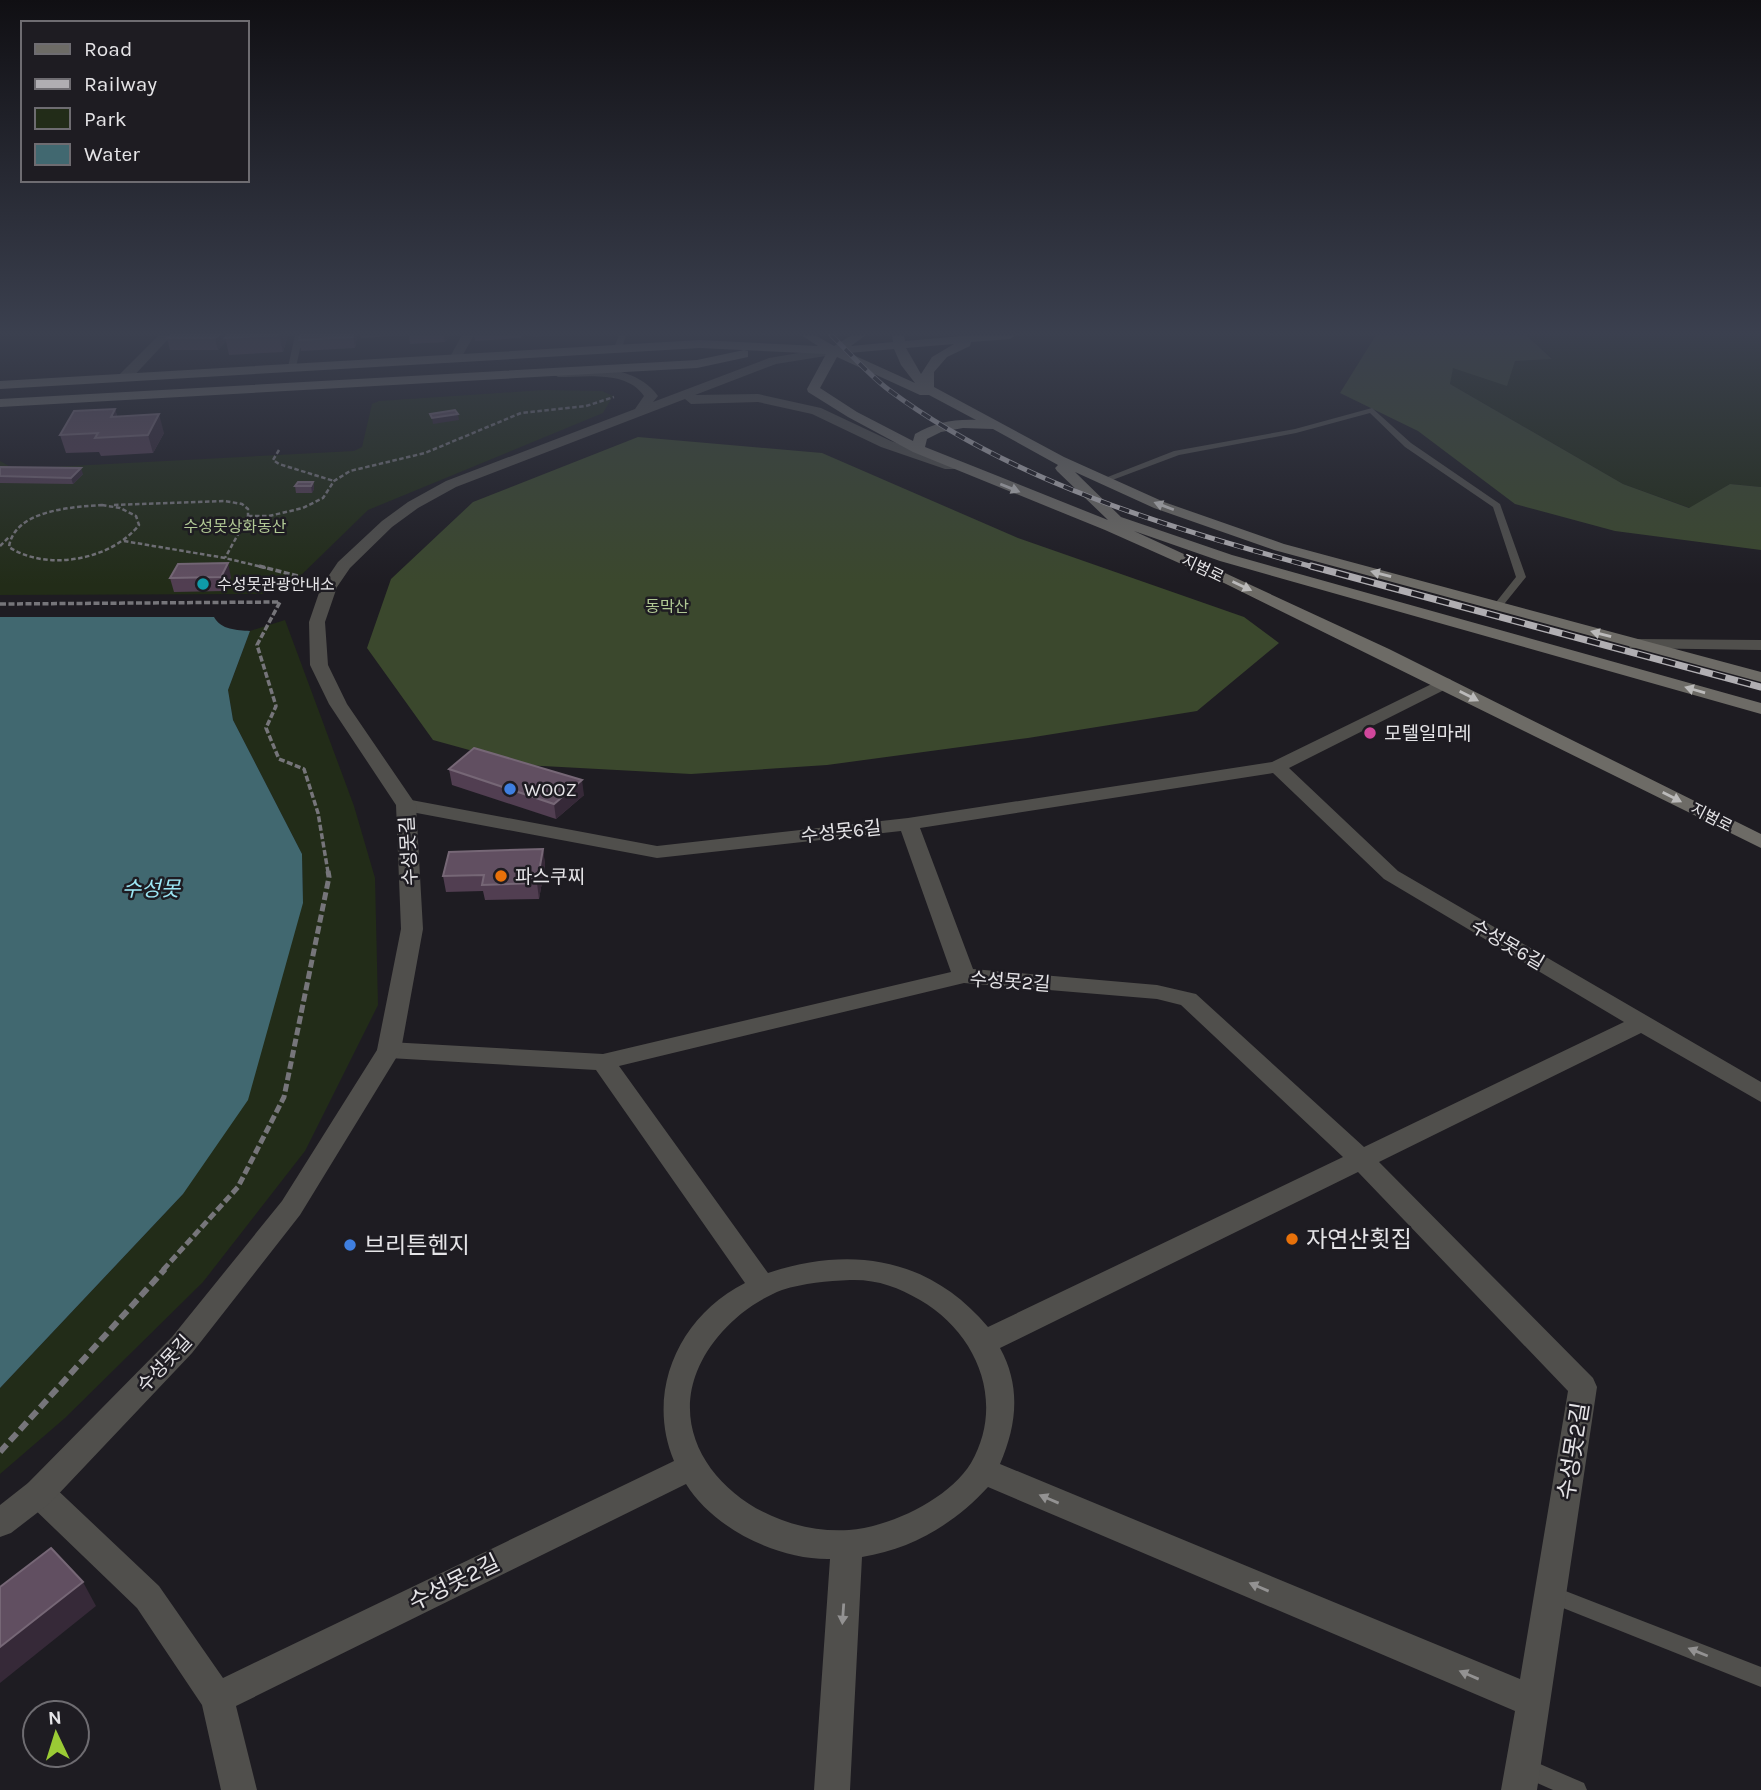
<svg xmlns="http://www.w3.org/2000/svg" width="1761" height="1790" viewBox="0 0 1761 1790" font-family="Karla,'Noto Sans KR',sans-serif">
<rect width="100%" height="100%" fill="#1e1c22"/>
<g fill="#222c18">
<path d="M1526,335H1761V487L1730,484L1690,508L1623,484L1450,384L1452,368L1552,358Z"/>
<path d="M544,390L602,391L613,396L603,413L368,510L292,584L262,594L0,595V461L14,469L354,451L362,447L372,404L379,401Z"/>
<path d="M285,620L354,806L375,878L378,1005L305,1151L203,1282L65,1418L0,1474V1388L183,1194L303,903L302,854L233,720L228,690L250,631Z"/>
</g>
<g fill="#3b482d">
<path d="M1376,335H1526L1552,359L1515,361L1507,386L1453,368L1450,384L1623,484L1689,508L1730,484L1761,487V550L1615,531L1515,504L1418,431L1340,393Z"/>
<path d="M638,437L822,453L1018,538L1244,617L1279,643L1197,711L1028,738L827,765L691,774L524,765L433,740L367,648L391,579L473,502Z"/>
</g>
<path fill="#416870" d="M0,617H214C221,630 237,630 250,631L228,690L233,720L302,854L303,903L248,1100L183,1194L0,1388Z"/>
<g fill="none" stroke-linecap="round" stroke-linejoin="round">
<g stroke="#76757a" stroke-width="2.5" stroke-dasharray="4.5 2.5" stroke-linecap="butt">
<path d="M279,450L273,460L279,464L334,481"/>
<path d="M102,505L120,508L136,516L139,525C111,560 47,572 9,547C14,510 72,507 102,505Z"/>
<path d="M114,505L225,501L242,504L248,509V516L225,558"/>
<path d="M248,516H269L303,508L323,498L334,481L350,471L425,453L521,413L586,406L614,397"/>
<path d="M124,541L225,558L266,568"/>
<path d="M0,546L9,537"/>
</g>
<g stroke="#76757a" stroke-width="3.5" stroke-dasharray="6 2.5" stroke-linecap="butt">
<path d="M259,566L298,576"/>
<path d="M0,604L280,602L257,645L276,706L266,728L279,759L304,769L318,813L328,872"/>
</g>
<path stroke="#76757a" stroke-width="5" stroke-dasharray="8 3.5" stroke-linecap="butt" d="M163,1270L238,1187L284,1097L329,877L328,871"/>
<path stroke="#76757a" stroke-width="6" stroke-dasharray="10 5" stroke-linecap="butt" d="M0,1452L165,1269"/>
<g fill="#504f4c" fill-rule="evenodd">
<path d="M295,335H303L296,367L292,369L288,367Z"/>
<path d="M619,335H626L622,348L618,350L614,348Z"/>
<path d="M1372,408L1411,443L1500,504L1526,577L1501,608L1498,609L1493,606L1516,577L1493,507L1405,447L1370,413L1296,433L1179,455L1107,482L1100,480L1174,451L1295,429Z"/>
<path d="M1550,1585L1761,1667V1687L1543,1600L1541,1594L1543,1588Z"/>
<path d="M1526,1758L1584,1783L1587,1790H1553L1519,1775L1516,1768L1519,1761Z"/>
</g>
<g fill="#504f4c" fill-rule="evenodd">
<path d="M159,335H172L130,380H120V374Z"/>
<path d="M462,335H474L460,360H452L450,357Z"/>
<path d="M1636,639L1761,640V650L1630,648L1628,644L1630,640Z"/>
<path d="M1444,678L1450,679L1453,683L1450,687L1289,768L1398,871L1761,1082V1102L1641,1033L1379,1162L1593,1378L1597,1387L1537,1790H1501L1515,1711L988,1487C954,1524 912,1549 862,1557L850,1790H814L830,1559C778,1560 714,1529 686,1484L236,1706L257,1790H221L202,1705L137,1608L28,1503L24,1493L28,1483L39,1479L50,1483L159,1586L223,1678L674,1461C645,1392 679,1316 745,1283L596,1070L389,1058L381,1056L377,1050L381,1044L389,1042L603,1054L951,972L901,831L657,858L406,811L396,805L399,801L406,799L657,846L908,818L1272,762ZM1273,773L1384,879L1624,1022L1364,1147L1196,994L1157,985L973,969L920,828ZM964,983L1157,999L1181,1005L1343,1157L988,1327C930,1258 852,1245 768,1273L619,1066ZM1358,1172L1568,1391L1520,1679L1000,1464C1017,1425 1021,1386 1000,1348ZM850,1280C876,1279 898,1287 920,1300C977,1333 1006,1402 971,1463C949,1499 890,1527 849,1530C741,1537 635,1430 722,1332C738,1314 759,1299 782,1290C804,1283 827,1281 850,1280Z"/>
</g>
<path fill="#504f4c" fill-rule="evenodd" d="M834,347L838,348V354L776,364L695,395L758,394L821,408L891,441L955,463V469H945L881,447L812,414L758,402L691,404L685,399L456,487L418,508L392,527L350,568L337,587L325,622L328,665L347,704L416,805L423,929L401,1050L300,1215L192,1353L50,1503L11,1533L0,1537V1505L28,1483L172,1337L282,1201L377,1050L401,929L396,805L329,704L310,665L309,622L321,587L338,562L382,521L408,502L446,481L635,409L644,396C627,370 585,377 558,377L552,373L554,370C587,364 637,366 658,396L653,402L769,358Z"/>
<g fill="#6d6b66" fill-rule="evenodd">
<path d="M801,335H815L834,346L852,335H866L851,346L893,342L892,335H904L905,341L973,335H1016L1010,339L971,342L970,346L947,357L934,372V387L1064,457L1164,502L1284,544L1761,672V682L1274,550L1154,508L1075,472L1121,517L1232,555L1761,703V714L1220,561L1134,531L1389,649L1761,834V848L1224,583L1105,530L913,452L848,417L808,392L807,389L826,354L700,348L0,389V381L700,340L818,346ZM954,344L932,357L921,374L906,348ZM894,349L901,365L915,383L849,353ZM837,357L920,395H929L976,420C954,419 934,423 915,434L913,441L857,412L820,388ZM963,428L993,429L1058,465L1055,468L1057,471L1108,520L925,447L927,439L941,432Z"/>
<path d="M744,350L748,351V357L697,368L0,407V399L697,360Z"/>
</g>
<g stroke="#b0aeb2" stroke-width="5">
<path id="rail-far1" d="M831,335C850,353 868,374 889,390C1011,481 1171,529 1317,568"/>
</g>
<g stroke="#b0aeb2" stroke-width="7">
<path id="rail" d="M1311,566L1761,687"/>
</g>
<use href="#rail-far1" stroke="#1e1c22" stroke-width="3.5" stroke-dasharray="10" stroke-linecap="butt"/>
<use href="#rail" stroke="#1e1c22" stroke-width="4.5" stroke-dasharray="13" stroke-linecap="butt"/>
</g>
<g fill="#513e51">
<path d="M171,335H288L283,352L229,355L226,341L218,350H170L167,338Z"/>
<path d="M300,335H356L357,337L355,348L301,351L299,340Z"/>
<path d="M360,335H408L361,338Z"/>
<path d="M409,335H450L445,342L410,344Z"/>
<path d="M474,335H522L521,338L475,341Z"/>
<path d="M533,335H561L533,337Z"/>
<path d="M115,409L117,416L164,433L153,453L101,456L99,452L66,453L60,435Z"/>
<path d="M0,467L83,474L73,484L0,483Z"/>
<path d="M313,482L314,489L312,493H296L295,486Z"/>
<path d="M231,577L224,591L174,592L170,578Z"/>
<path d="M449,769L584,795L556,819L452,785Z"/>
<path d="M543,849L545,865L539,899L485,900L483,891L446,892L443,876Z"/>
</g>
<g fill="#362938">
<path d="M219,335H225L226,341L218,350L215,338Z"/>
<path d="M279,335H288L283,352Z"/>
<path d="M353,335H356L357,337L355,348Z"/>
<path d="M444,335H450L445,342Z"/>
<path d="M115,409L120,427L111,417Z"/>
<path d="M159,414L164,433L153,453L148,435Z"/>
<path d="M458,414L459,420L433,424L432,418Z"/>
<path d="M81,468L83,474L73,484L71,478Z"/>
<path d="M313,482L314,489L312,493L311,486Z"/>
<path d="M228,563L231,577L224,591L221,577Z"/>
<path d="M582,780L584,795L556,819L554,804Z"/>
<path d="M543,849L545,865L539,899L537,883Z"/>
<path d="M83,1582L96,1606L0,1683V1647Z"/>
</g>
<g fill="#614f61" stroke="#766776" stroke-width="2">
<path d="M171,335H219L215,338H167Z"/>
<path d="M228,335H279L225,338Z"/>
<path d="M300,335H353V337L299,340Z"/>
<path d="M115,409L111,417L159,414L148,435L95,438L98,433L60,435L74,411Z"/>
<path d="M455,410L458,414L432,418L430,414Z"/>
<path d="M0,467L81,468L71,478L0,476Z"/>
<path d="M298,482H313L311,486H295Z"/>
<path d="M228,563L221,577L170,578L178,564Z"/>
<path d="M474,748L582,780L554,804L449,769Z"/>
<path d="M543,849L537,883L482,885L484,875L443,876L449,852Z"/>
<path d="M51,1548L83,1582L0,1647V1587Z"/>
</g>
<defs><path id="oneway-solid" d="M-6-.8H1V-3.2L6.5 0L1 3.2V.8H-6Z" transform="scale(1.75)"/></defs>
<g fill="#bbbaba">
<use href="#oneway-solid" transform="translate(1010 488) rotate(22)"/>
<use href="#oneway-solid" transform="translate(1164 506) rotate(-159)"/>
<use href="#oneway-solid" transform="translate(1381 574) rotate(-165)"/>
<use href="#oneway-solid" transform="translate(1242 586) rotate(25)"/>
<use href="#oneway-solid" transform="translate(1601 634) rotate(-165)"/>
<use href="#oneway-solid" transform="translate(1695 690) rotate(-164)"/>
<use href="#oneway-solid" transform="translate(1469 696) rotate(27)"/>
<use href="#oneway-solid" transform="translate(1672 797) rotate(27)"/>
</g>
<g fill="#939292">
<use href="#oneway-solid" transform="translate(1049 1499) rotate(-157)"/>
<use href="#oneway-solid" transform="translate(1259 1587) rotate(-157)"/>
<use href="#oneway-solid" transform="translate(843 1614) rotate(94)"/>
<use href="#oneway-solid" transform="translate(1698 1652) rotate(-158)"/>
<use href="#oneway-solid" transform="translate(1469 1675) rotate(-157)"/>
</g>
<linearGradient id="sky" x2="0" y2="1"><stop stop-color="#100f13"/><stop offset="0.57" stop-color="#3b404f"/><stop offset="1" stop-color="#3b404f" stop-opacity="0"/></linearGradient>
<rect width="1761" height="585" fill="url(#sky)"/>
<circle fill="#0f9aa8" stroke="#1e1c22" stroke-width="2.5" cx="203" cy="584" r="7"/>
<circle fill="#d1479c" stroke="#1e1c22" stroke-width="2.5" cx="1370" cy="733" r="7"/>
<g fill="#3f7fe0" stroke="#1e1c22" stroke-width="2.5">
<circle cx="510" cy="789" r="7"/>
<circle cx="350" cy="1245" r="7"/>
</g>
<g fill="#e8710a" stroke="#1e1c22" stroke-width="2.5">
<circle cx="501" cy="876" r="7"/>
<circle cx="1292" cy="1239" r="7"/>
</g>
<g text-anchor="middle" stroke-width="5" stroke-linejoin="round" paint-order="stroke">
<g font-size="16" fill="#b0c894" stroke="#1e1c22">
<text x="235" y="532">수성못상화동산</text>
<text x="667" y="612">동막산</text>
</g>
<g font-size="16" fill="#e5e4e7" stroke="#1e1c22">
<text transform="translate(1203 568) rotate(25)" y="6">지범로</text>
<text transform="translate(1712 817) rotate(27)" y="6">지범로</text>
</g>
<g font-size="16" fill="#e5e4e7" stroke="#1e1c22" text-anchor="start">
<text x="217" y="590">수성못관광안내소</text>
</g>
<g font-size="19" fill="#e5e4e7" stroke="#1e1c22" text-anchor="start">
<text x="1384" y="740">모텔일마레</text>
<text x="524" y="796">WOOZ</text>
<text x="515" y="883">파스쿠찌</text>
</g>
<g font-size="19" fill="#e5e4e7" stroke="#1e1c22">
<text transform="translate(841 831) rotate(-6)" y="7">수성못6길</text>
<text transform="translate(408 851) rotate(-93)" y="7">수성못길</text>
<text transform="translate(1508 944) rotate(30)" y="7">수성못6길</text>
<text transform="translate(1010 981) rotate(4)" y="7">수성못2길</text>
<text transform="translate(164 1363) rotate(-47)" y="7">수성못길</text>
</g>
<g font-size="21" font-style="italic" fill="#9de8f6" stroke="#1e1c22">
<text x="151" y="896">수성못</text>
</g>
<g font-size="23" fill="#e5e4e7" stroke="#1e1c22" text-anchor="start">
<text x="1306" y="1247">자연산횟집</text>
<text x="364" y="1253">브리튼헨지</text>
</g>
<g font-size="23" fill="#e5e4e7" stroke="#1e1c22">
<text transform="translate(1573 1451) rotate(-81)" y="8">수성못2길</text>
<text transform="translate(454 1582) rotate(-26)" y="8">수성못2길</text>
</g>
</g>
<rect x="21" y="21" width="228" height="161" fill="#1e1c22" stroke="#6e6c71" stroke-width="2"/>
<rect x="35" y="44" width="35" height="10" fill="#6d6b66" stroke="#6e6c71" stroke-width="2"/>
<text x="84" y="56" font-size="21" fill="#e5e4e7">Road</text>
<rect x="35" y="79" width="35" height="10" fill="#b0aeb2" stroke="#6e6c71" stroke-width="2"/>
<text x="84" y="91" font-size="21" fill="#e5e4e7">Railway</text>
<rect x="35" y="108" width="35" height="21" fill="#222c18" stroke="#6e6c71" stroke-width="2"/>
<text x="84" y="126" font-size="21" fill="#e5e4e7">Park</text>
<rect x="35" y="144" width="35" height="21" fill="#416870" stroke="#6e6c71" stroke-width="2"/>
<text x="84" y="161" font-size="21" fill="#e5e4e7">Water</text>
<g transform="translate(56 1734) rotate(356)"><circle r="33" fill="#1e1c22" stroke="#6e6c71" stroke-width="2"/>
<path d="M0-5L12 26L0 18L-12 26Z" fill="#9acb35"/>
<text y="-10" font-size="19" font-weight="bold" text-anchor="middle" fill="#e5e4e7">N</text>
</g>
</svg>
